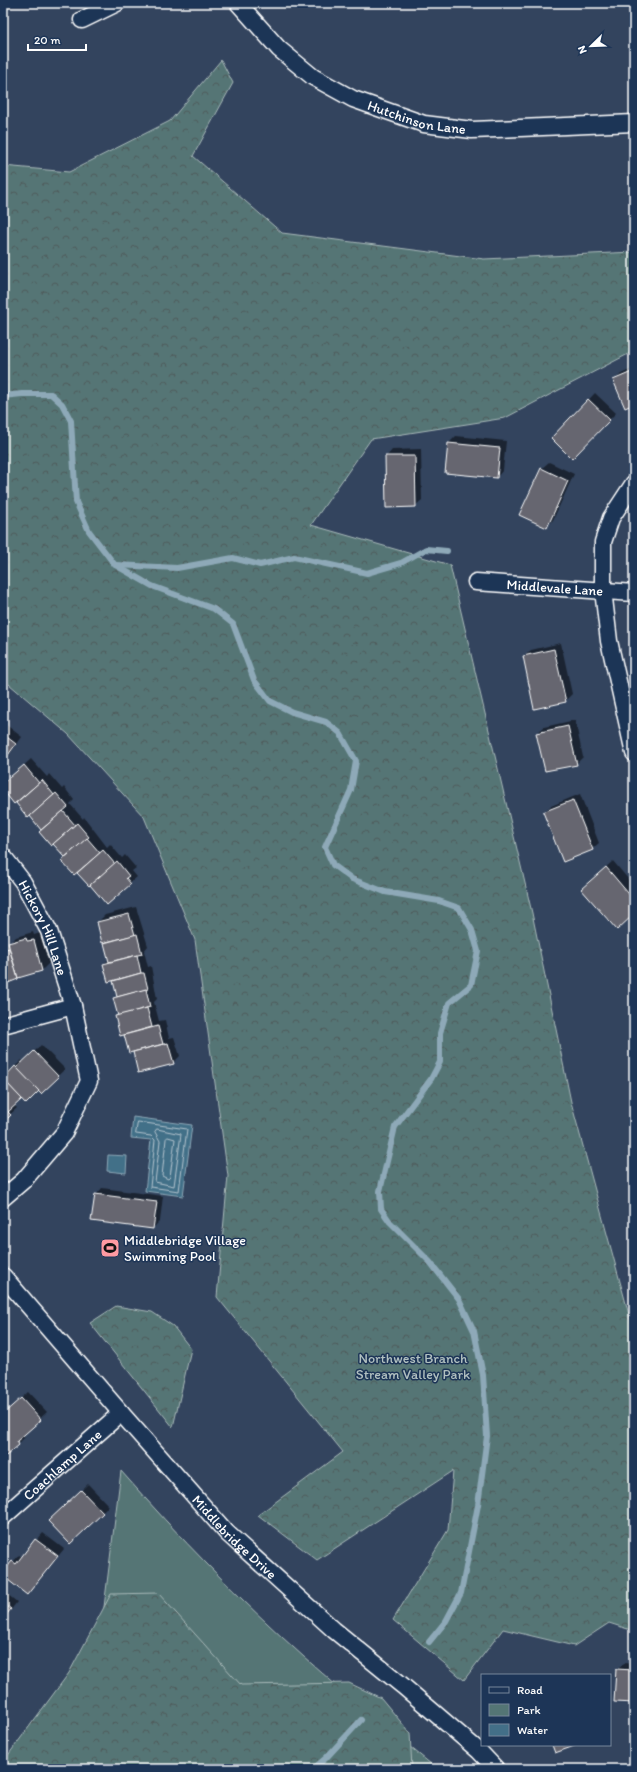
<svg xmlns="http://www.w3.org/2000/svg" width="637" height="1772" viewBox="0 0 637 1772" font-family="Itim,sans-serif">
<defs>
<pattern id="forest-crowns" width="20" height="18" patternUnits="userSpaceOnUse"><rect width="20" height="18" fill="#547575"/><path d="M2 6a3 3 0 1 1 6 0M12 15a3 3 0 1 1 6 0" fill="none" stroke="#4f5c5c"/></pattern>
</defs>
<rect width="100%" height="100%" fill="#33445e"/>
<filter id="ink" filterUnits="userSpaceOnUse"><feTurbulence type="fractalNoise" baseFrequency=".025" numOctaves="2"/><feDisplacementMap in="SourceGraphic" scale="8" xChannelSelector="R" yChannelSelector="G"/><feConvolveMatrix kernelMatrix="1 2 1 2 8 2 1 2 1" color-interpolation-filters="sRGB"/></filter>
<g filter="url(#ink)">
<path fill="#547575" stroke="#aababa" d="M121,1471C179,1537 239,1599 304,1657C347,1696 392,1732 437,1769H7L74,1671L103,1615Z"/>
<g fill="url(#forest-crowns)" stroke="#aababa">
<path d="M221,60L233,83L193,156L282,233L484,259L634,252V351L505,418L371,439L311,525L450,565L532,913L571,1102L634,1333V1631L609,1623L574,1646L503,1629L464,1680L393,1620L448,1530L453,1471L317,1560L258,1515L343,1452L217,1297L228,1176L195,940L144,817L68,734L3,679V166L69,172L170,121Z"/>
<path d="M116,1306L152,1312L173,1326L191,1349L173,1427L90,1323Z"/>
<path d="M158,1593L241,1685L349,1683L381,1698L410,1733L412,1769H3V1762L69,1673L111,1594Z"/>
</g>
<g fill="#436f88" stroke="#8ea9b8">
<path d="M133,1117L192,1125L183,1196L145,1191L151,1140L131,1138Z"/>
<path d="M108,1155L127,1156L126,1173L107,1171Z"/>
</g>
<g fill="#0007">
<path d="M634,368V403L614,381L621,374Z"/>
<path d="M595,393L616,413L572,458L552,438Z"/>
<path d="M456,436L506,441L503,470L497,477L449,443Z"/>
<path d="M421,449L422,500L415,506L386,457L392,450Z"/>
<path d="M549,462L574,474L553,520L546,526L542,468Z"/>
<path d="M561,643L572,694L565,701L524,656L531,650Z"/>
<path d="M575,720L583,757L576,764L537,733L544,727Z"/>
<path d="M5,724L22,737L3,763V725Z"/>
<path d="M31,759L47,777L49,774L62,789L64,787L74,800L70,804L83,819L84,817L107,847L110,844L122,858L125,855L136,868L132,871L137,877L107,903L77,871L30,815L28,816L3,788V784Z"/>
<path d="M580,794L599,843L592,849L544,812L551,806Z"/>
<path d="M613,861L634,886V913L589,882Z"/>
<path d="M136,907L148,946L144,951L148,967L151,966L157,999L154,1002L159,1021L165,1020L169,1038L174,1037L180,1056L173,1063L139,1072L133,1051L130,1052L125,1033L116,1017L118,1014L114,998L118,995L114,979L104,964L109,959L98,922L105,915Z"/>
<path d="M33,932L34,935L40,933L49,963L42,970L18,977L11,982L4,984L3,945L9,944L16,937Z"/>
<path d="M41,1045L65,1069L41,1092L39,1090L22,1098L14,1105L17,1108L4,1120L6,1122L3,1125V1074L7,1070L9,1072L22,1060L24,1062Z"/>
<path d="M102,1188L163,1196L160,1221L153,1228L96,1195Z"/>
<path d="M28,1392L47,1412L23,1434L25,1437L18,1444L3,1451V1415Z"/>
<path d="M88,1484L109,1506L70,1543L49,1521Z"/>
<path d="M43,1533L64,1549L27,1594L3,1574L19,1555L22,1557Z"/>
<path d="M3,1591L17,1602L3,1620Z"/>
<path d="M624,1663L634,1664V1702L617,1670Z"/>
</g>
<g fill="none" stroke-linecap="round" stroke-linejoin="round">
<g stroke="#b4c5cf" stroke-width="1">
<path d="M138,1122L187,1129L179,1191L150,1187L155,1140L151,1136L136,1134Z"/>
<path d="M157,1129L181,1134L174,1186L155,1182L160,1141L155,1132Z"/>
<path d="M168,1137L175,1139L170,1177L168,1179L162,1176L166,1139Z"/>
</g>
<g stroke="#8ea9b8" stroke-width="6">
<path d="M3,396L22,394H51L62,404L71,421L76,502L89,531L115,565L152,586L214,609L233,624L254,680L270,701L292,712L326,722L340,733L356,761L351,790L325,847L333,865L352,879L385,892L439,901L459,908L472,930L478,951L471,985L449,1003L440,1033V1062L431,1079L395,1127L380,1191L381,1209L390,1222L430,1262L459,1299L474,1331L483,1375L487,1436L478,1505L461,1593L446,1621L429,1642"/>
<path d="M116,565L177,568L233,558L260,565L294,557L367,573L401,563L426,549L447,551"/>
<path d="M313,1769L326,1758L361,1720"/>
</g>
</g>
<g fill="#666670" stroke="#fff">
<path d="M634,371V404L625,408L613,380Z"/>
<path d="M588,399L610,420L572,459L551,438Z"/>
<path d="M448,443L500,448L497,478L445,473Z"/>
<path d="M385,456H415L416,507L386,508Z"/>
<path d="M541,468L568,481L547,528L519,515Z"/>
<path d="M554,649L566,702L534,709L523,656Z"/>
<path d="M568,726L577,765L545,771L536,733Z"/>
<path d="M3,734L16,744L3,762Z"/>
<path d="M24,765L39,783L14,804L3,790V783Z"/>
<path d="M42,780L54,795L28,818L16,803Z"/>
<path d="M56,793L68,807L41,830L30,816Z"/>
<path d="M573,800L593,850L563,862L543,812Z"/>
<path d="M63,811L75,825L51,846L39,832Z"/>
<path d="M77,823L89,837L65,857L53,844Z"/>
<path d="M87,838L100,853L74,875L61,861Z"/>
<path d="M103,850L115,864L89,886L77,873Z"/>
<path d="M117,861L129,876L126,878L131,884L107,905L90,885Z"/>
<path d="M606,867L634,900V914L617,930L581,889Z"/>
<path d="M129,914L135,935L102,943L97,922Z"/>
<path d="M137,934L142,954L109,962L104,943Z"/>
<path d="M26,938L27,941L34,940L42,971L18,978L8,943Z"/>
<path d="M9,948L18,979L3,985V950Z"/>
<path d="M137,955L141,973L108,982L103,964Z"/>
<path d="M141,973H144L148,989L117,997L113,981Z"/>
<path d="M146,989L150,1007L118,1016L113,998Z"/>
<path d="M147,1008L152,1027L120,1036L115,1016Z"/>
<path d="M158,1026L163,1044L129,1053L124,1035Z"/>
<path d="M168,1043L174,1064L138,1073L133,1052Z"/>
<path d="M34,1051L59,1077L41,1094L16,1068Z"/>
<path d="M15,1066L39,1091L26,1104L3,1079Z"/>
<path d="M3,1079L22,1099L8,1112L3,1107Z"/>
<path d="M3,1107L11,1115L3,1123Z"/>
<path d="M95,1194L157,1202L153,1229L91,1221Z"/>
<path d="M21,1398L41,1420L17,1441L19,1445L6,1456L3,1453V1414Z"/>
<path d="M81,1490L103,1513L70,1544L48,1521Z"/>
<path d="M35,1539L58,1556L27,1595L3,1576V1572L12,1561L16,1564Z"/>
<path d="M3,1603L11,1609L3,1619Z"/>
<path d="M616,1669L634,1670V1703L614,1702Z"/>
<path d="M552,1745H577L555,1753Z"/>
</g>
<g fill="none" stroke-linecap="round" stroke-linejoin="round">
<g stroke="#fff" stroke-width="19">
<g id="street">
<path id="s1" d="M238,3L279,49L313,77L353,99L424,124L472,130L634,123"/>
<path d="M82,20L117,3"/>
<path d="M634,483L611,518L603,542V590L609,641L634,753"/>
<path id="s2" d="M476,582L634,593"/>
<path id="s3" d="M3,856L23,882L49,931L73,1006L89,1081L64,1133L24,1180L3,1198"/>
<path d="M3,1025L73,1006"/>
<path id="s4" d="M3,1276L121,1413L227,1533L334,1630L403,1686L479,1751L496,1769"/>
<path id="s5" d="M3,1517L121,1413"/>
</g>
</g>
<use href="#street" stroke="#1d3557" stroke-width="16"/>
</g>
</g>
<defs>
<g id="stadium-square" transform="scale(1)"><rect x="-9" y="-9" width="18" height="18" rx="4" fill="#ff9aa2" stroke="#1d3557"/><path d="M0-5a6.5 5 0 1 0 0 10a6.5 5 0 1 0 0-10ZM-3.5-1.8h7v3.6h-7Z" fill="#111"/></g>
</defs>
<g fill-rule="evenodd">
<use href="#stadium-square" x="110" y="1248"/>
</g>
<g text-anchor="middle" stroke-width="3" stroke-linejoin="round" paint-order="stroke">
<g font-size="14" fill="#fff" stroke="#1d3557">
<text dy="5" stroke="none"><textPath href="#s1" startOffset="218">Hutchinson Lane</textPath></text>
<text dy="5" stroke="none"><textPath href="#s2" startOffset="79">Middlevale Lane</textPath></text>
<text dy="5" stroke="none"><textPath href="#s3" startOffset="83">Hickory Hill Lane</textPath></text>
<text dy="5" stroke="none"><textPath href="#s5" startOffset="79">Coachlamp Lane</textPath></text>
<text dy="5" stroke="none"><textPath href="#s4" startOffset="349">Middlebridge Drive</textPath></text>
</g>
<g font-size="14" fill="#fff" stroke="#1d3557" text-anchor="start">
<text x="124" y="1245">Middlebridge Village<tspan x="124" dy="16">Swimming Pool</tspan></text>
</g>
<g font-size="14" fill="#b2c1c1" stroke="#1d3557">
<text x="413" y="1363">Northwest Branch<tspan x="413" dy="16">Stream Valley Park</tspan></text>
</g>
</g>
<rect width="637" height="1772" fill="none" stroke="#1d3557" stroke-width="16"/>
<rect x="8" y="8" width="621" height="1756" fill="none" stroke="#fff" stroke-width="1.5" filter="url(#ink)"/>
<rect x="481" y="1674" width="130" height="72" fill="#1d3557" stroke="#77869a"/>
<rect x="489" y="1687" width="20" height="6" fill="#1d3557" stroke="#77869a"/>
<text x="517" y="1694" font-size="12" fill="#ffffff">Road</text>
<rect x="489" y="1704" width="20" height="12" fill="#547575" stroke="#77869a"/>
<text x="517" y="1714" font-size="12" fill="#ffffff">Park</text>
<rect x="489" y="1724" width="20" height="12" fill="#436f88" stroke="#77869a"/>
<text x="517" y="1734" font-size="12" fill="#ffffff">Water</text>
<g transform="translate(591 46) rotate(247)" stroke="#1d3557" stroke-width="3" paint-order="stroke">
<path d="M0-3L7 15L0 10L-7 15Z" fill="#ffffff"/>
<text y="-6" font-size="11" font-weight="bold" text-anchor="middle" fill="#ffffff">N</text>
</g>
<path d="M28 44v6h58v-6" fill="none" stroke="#ffffff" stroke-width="2"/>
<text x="34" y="44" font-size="12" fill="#ffffff" stroke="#1d3557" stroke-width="3" paint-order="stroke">20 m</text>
</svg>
